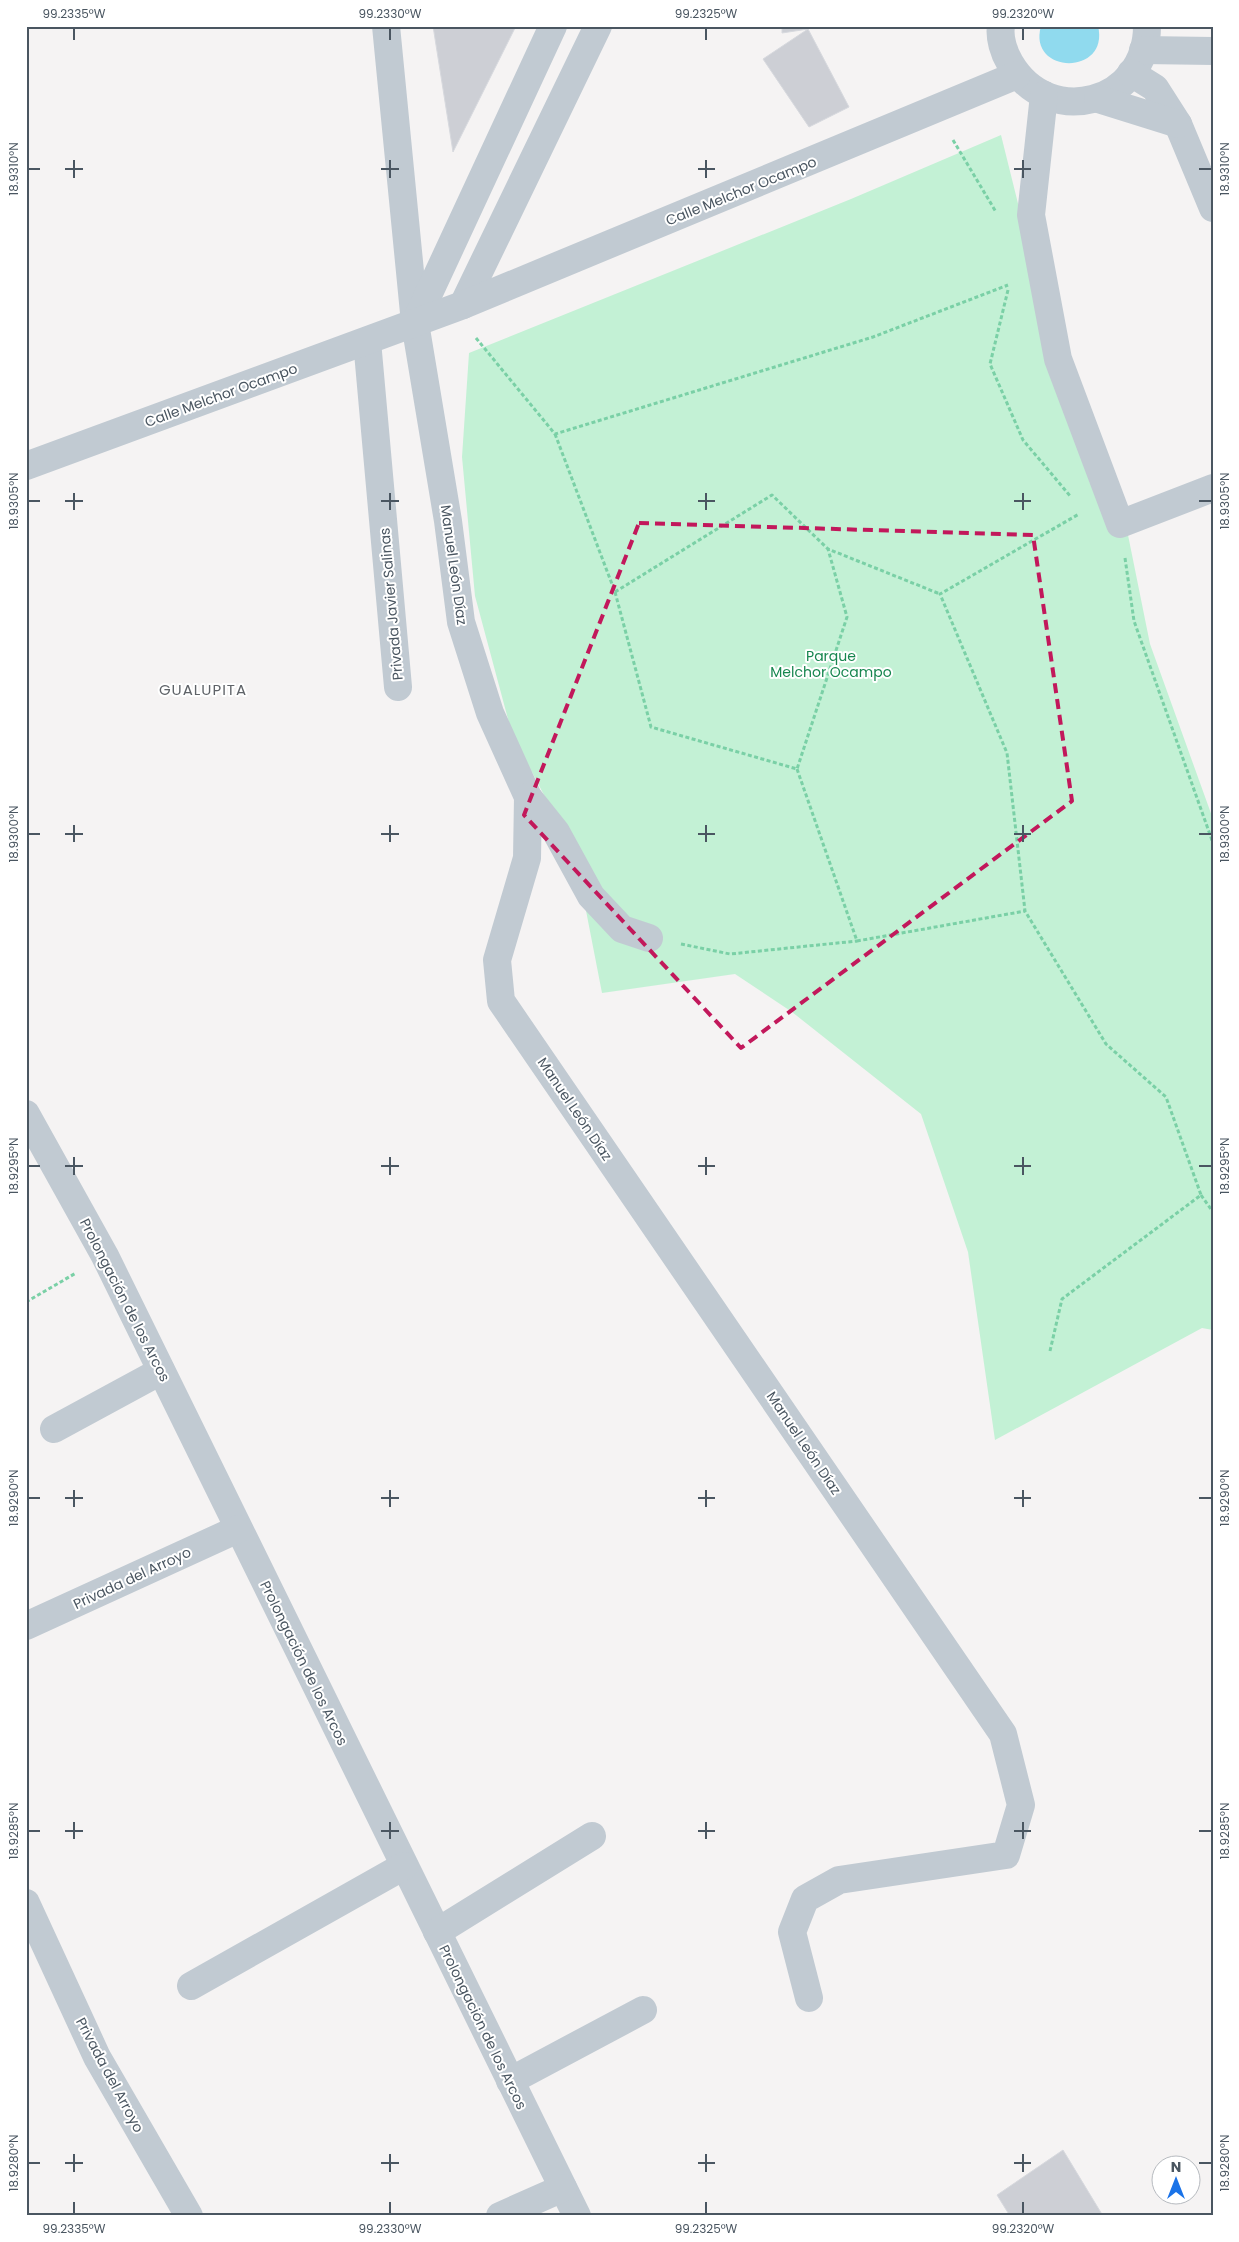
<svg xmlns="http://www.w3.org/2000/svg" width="1239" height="2242" viewBox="0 0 1239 2242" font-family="Poppins,sans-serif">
<rect width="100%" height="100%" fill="#f5f3f3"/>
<path fill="#c3f1d5" d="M1001,135L1029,248L1047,348L1090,483L1128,535L1150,644L1213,819V1330L1202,1328L995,1440L968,1252L921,1114L792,1012L735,974L602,993L575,854L512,734L475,596L462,457L469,353L851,199Z"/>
<path fill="#90daee" d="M1041,26H1098C1110,76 1027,75 1041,26Z"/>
<g fill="#cdcfd5" stroke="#d7d9de">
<path d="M433,26H516L453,152Z"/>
<path d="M782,26H809L808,29L782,33Z"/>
<path d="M808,29L849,107L809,127L763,59Z"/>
<path d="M1063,2150L1103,2216H1010L997,2195Z"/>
</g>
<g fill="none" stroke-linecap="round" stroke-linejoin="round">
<g stroke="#7ad0a6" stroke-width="3" stroke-dasharray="4 2.5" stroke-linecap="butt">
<path d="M953,140L996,212"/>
<path d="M1008,290L990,364L1023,440L1071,497"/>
<path d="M476,338L555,434L873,337L1008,285"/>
<path d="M555,434L615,592L651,727L797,769L847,617L828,549"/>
<path d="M1125,558L1134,621L1213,843"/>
<path d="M615,592L772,495L828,549L940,594"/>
<path d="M797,769L857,941L1025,911"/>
<path d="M681,944L730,954L857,941"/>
<path d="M1201,1195L1213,1212"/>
<path d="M26,1302L76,1273"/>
<path d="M1050,1351L1062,1299L1201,1195L1166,1097L1106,1044L1025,911L1007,753L940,594L1079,514"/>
</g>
<g stroke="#c1cad2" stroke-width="28">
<path d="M386,26L415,323L448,521L461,622L490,713L528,797L527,858L497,960L501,1001L1003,1734L1021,1805L1006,1855L839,1880L805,1899L792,1932L809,1998"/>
<path d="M1001,26C999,38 1004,53 1010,63C1049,130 1147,104 1147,26"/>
<path d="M1143,50L1213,51"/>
<path d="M1131,73L1155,88L1178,124L1213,208"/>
<path d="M1044,95L1031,215L1058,359L1120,524L1213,488"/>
<path d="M1098,99L1178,124"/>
<path d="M463,305L598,26"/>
<path d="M416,321L553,26"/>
<path d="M367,341L398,687"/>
<path d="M26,466L463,305L1017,75"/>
<path d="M528,797L556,832L591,896L622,929L649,938"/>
<path d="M26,1114L105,1256L577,2216"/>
<path d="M54,1429L161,1371"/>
<path d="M26,1626L238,1529"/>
<path d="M26,1903L97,2057L189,2216"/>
<path d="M437,1932L592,1836"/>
<path d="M191,1986L404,1866"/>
<path d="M510,2081L643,2010"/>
<path d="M500,2216L563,2188"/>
</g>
</g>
<path fill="none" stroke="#c2185b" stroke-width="4" stroke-dasharray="10 6" stroke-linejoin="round" d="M639,523L1033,535L1072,801L741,1048L524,815Z"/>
<path fill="none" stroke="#4a5661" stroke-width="2" d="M74,28V40M390,28V40M706,28V40M1023,28V40M74,160V178M390,160V178M706,160V178M1023,160V178M28,169H40M65,169H83M381,169H399M698,169H715M1014,169H1031M1199,169H1212M74,493V510M390,493V510M706,493V510M1023,493V510M28,501H40M65,501H83M381,501H399M698,501H715M1014,501H1031M1199,501H1212M74,825V842M390,825V842M706,825V842M1023,825V842M28,834H40M65,834H83M381,834H399M698,834H715M1014,834H1031M1199,834H1212M74,1157V1175M390,1157V1175M706,1157V1175M1023,1157V1175M28,1166H40M65,1166H83M381,1166H399M698,1166H715M1014,1166H1031M1199,1166H1212M74,1490V1507M390,1490V1507M706,1490V1507M1023,1490V1507M28,1498H40M65,1498H83M381,1498H399M698,1498H715M1014,1498H1031M1199,1498H1212M74,1822V1839M390,1822V1839M706,1822V1839M1023,1822V1839M28,1831H40M65,1831H83M381,1831H399M698,1831H715M1014,1831H1031M1199,1831H1212M74,2154V2172M390,2154V2172M706,2154V2172M1023,2154V2172M28,2163H40M65,2163H83M381,2163H399M698,2163H715M1014,2163H1031M1199,2163H1212M74,2202V2214M390,2202V2214M706,2202V2214M1023,2202V2214"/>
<g text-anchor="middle" stroke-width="4" stroke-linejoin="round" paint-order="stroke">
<g font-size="14" fill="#4a5661" stroke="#fff">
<text transform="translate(741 191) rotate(-22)" y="5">Calle Melchor Ocampo</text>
<text transform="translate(221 395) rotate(-20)" y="5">Calle Melchor Ocampo</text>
<text transform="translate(454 565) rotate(82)" y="5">Manuel León Díaz</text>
<text transform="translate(391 604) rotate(-95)" y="5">Privada Javier Salinas</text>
<text transform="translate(575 1109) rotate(56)" y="5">Manuel León Díaz</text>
<text transform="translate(125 1300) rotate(63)" y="5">Prolongación de los Arcos</text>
<text transform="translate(804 1443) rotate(56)" y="5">Manuel León Díaz</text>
<text transform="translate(132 1578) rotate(-25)" y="5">Privada del Arroyo</text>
<text transform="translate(304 1663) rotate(64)" y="5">Prolongación de los Arcos</text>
<text transform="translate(483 2027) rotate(64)" y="5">Prolongación de los Arcos</text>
<text transform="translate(110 2075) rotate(62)" y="5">Privada del Arroyo</text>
</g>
<g font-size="14" fill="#17864f" stroke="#fff">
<text x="831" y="661">Parque<tspan x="831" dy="16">Melchor Ocampo</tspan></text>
</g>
<g font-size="15" letter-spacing="1" fill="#5f6368" stroke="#fff">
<text x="203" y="695">GUALUPITA</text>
</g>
</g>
<rect width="1239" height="2242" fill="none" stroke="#ffffff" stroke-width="55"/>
<g transform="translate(1176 2180)"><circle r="24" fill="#ffffff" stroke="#b7bbc0"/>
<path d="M0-4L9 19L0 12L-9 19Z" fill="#1a73e8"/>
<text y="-8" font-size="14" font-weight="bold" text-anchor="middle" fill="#4a5661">N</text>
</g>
<rect x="28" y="28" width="1184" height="2186" fill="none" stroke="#4a5661" stroke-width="2"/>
<g font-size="12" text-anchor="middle" fill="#4a5661">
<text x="74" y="18">99.2335°W</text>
<text x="390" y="18">99.2330°W</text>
<text x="706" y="18">99.2325°W</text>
<text x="1023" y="18">99.2320°W</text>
<text transform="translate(14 169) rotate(-90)" y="4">18.9310°N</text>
<text transform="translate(1225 169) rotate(-90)" y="4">18.9310°N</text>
<text transform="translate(14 501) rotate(-90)" y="4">18.9305°N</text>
<text transform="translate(1225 501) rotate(-90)" y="4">18.9305°N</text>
<text transform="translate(14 834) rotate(-90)" y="4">18.9300°N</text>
<text transform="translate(1225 834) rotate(-90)" y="4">18.9300°N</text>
<text transform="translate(14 1166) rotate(-90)" y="4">18.9295°N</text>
<text transform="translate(1225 1166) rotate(-90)" y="4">18.9295°N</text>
<text transform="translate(14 1498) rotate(-90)" y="4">18.9290°N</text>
<text transform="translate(1225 1498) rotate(-90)" y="4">18.9290°N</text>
<text transform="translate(14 1831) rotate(-90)" y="4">18.9285°N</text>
<text transform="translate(1225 1831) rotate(-90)" y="4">18.9285°N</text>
<text transform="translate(14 2163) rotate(-90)" y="4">18.9280°N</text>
<text transform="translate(1225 2163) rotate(-90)" y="4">18.9280°N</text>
<text x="74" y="2233">99.2335°W</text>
<text x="390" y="2233">99.2330°W</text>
<text x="706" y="2233">99.2325°W</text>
<text x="1023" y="2233">99.2320°W</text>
</g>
</svg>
